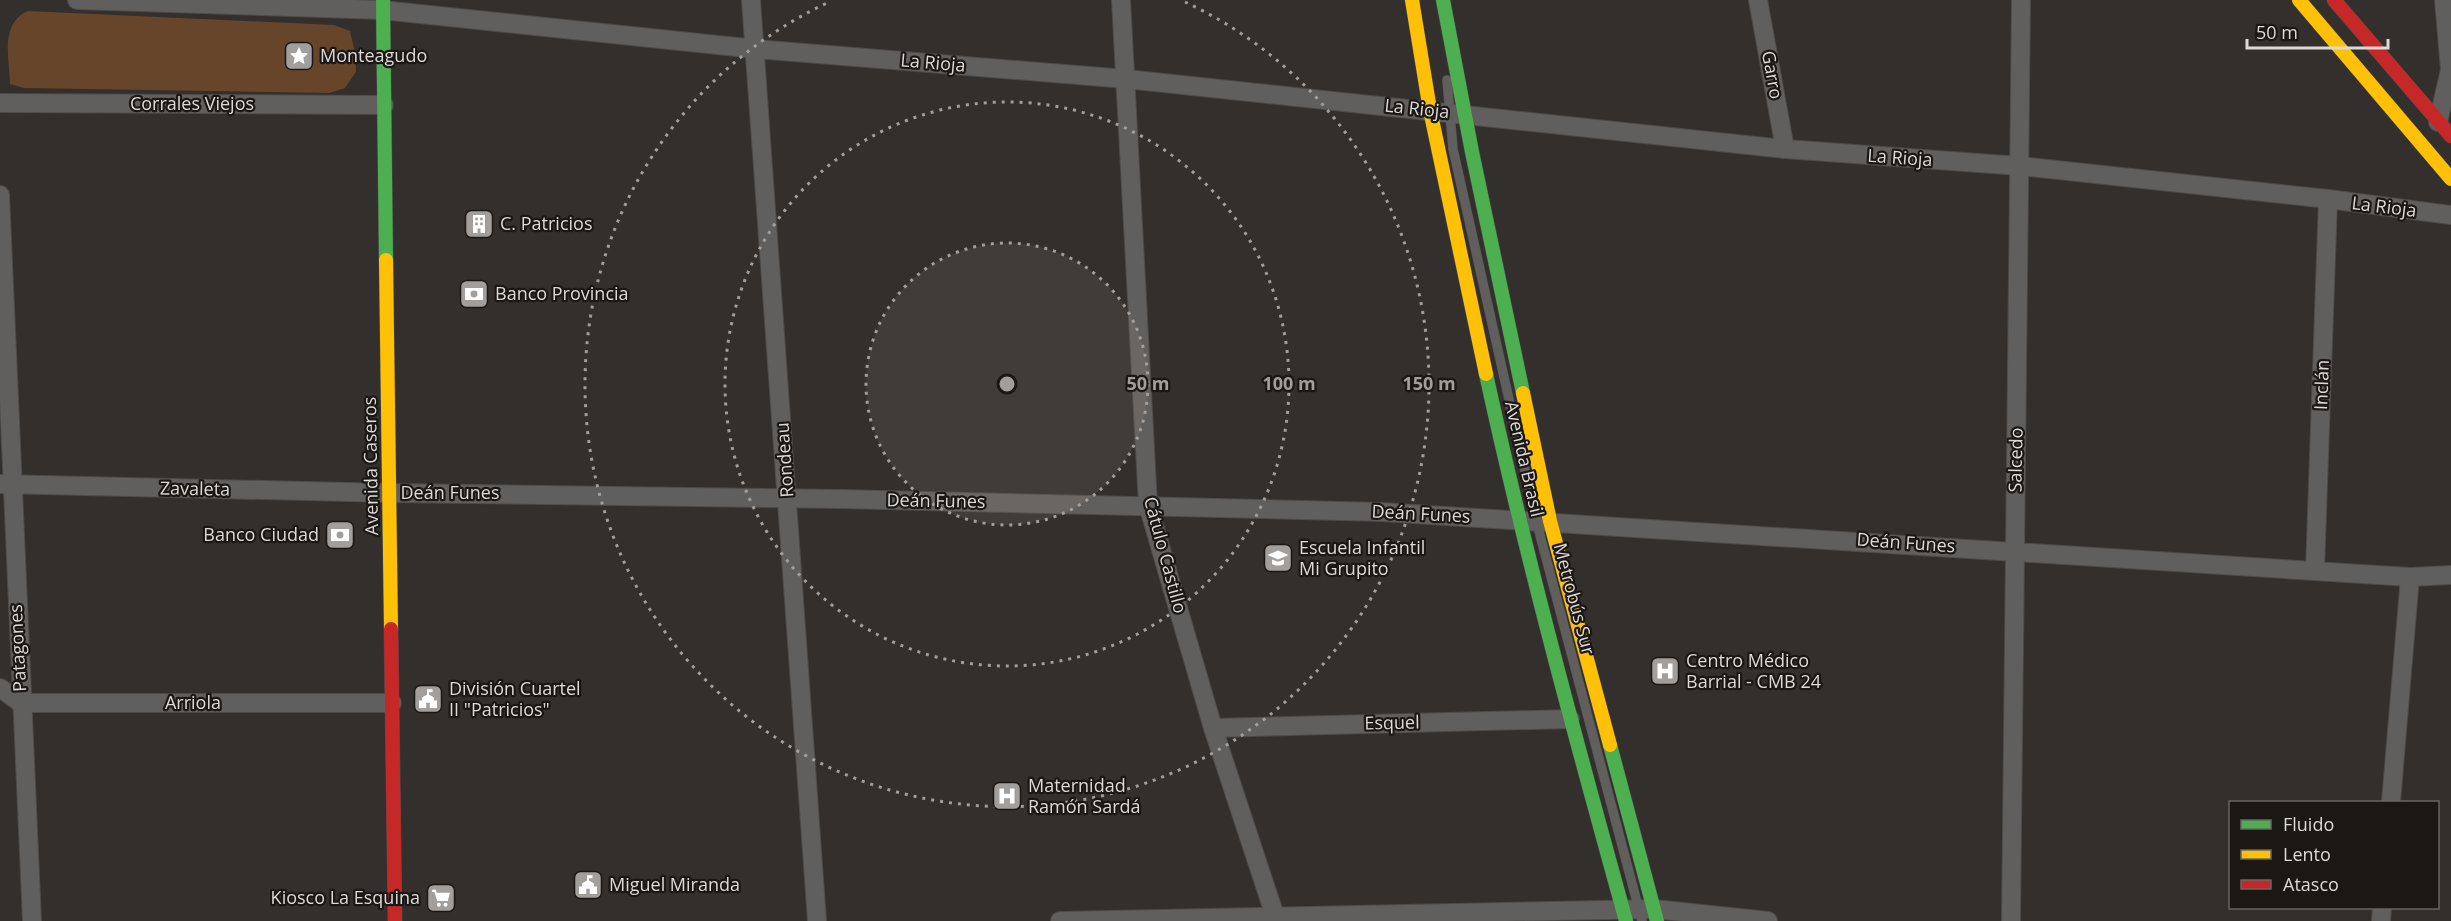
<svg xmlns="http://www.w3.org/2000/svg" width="2451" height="921" viewBox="0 0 2451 921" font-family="'Open Sans',sans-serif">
<rect width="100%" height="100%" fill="#322f2d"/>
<path fill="#67452a" d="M28,11L334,25L350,31L355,53L356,72L345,88L329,93L24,88L10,84C9,57 0,23 28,11Z"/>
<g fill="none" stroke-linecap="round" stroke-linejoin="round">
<g stroke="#4d4a48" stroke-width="10">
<path id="lane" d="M1447,80L1453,149L1536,520L1642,921"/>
</g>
<g stroke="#4d4a48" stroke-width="20">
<g id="street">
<path d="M77,0L382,10L756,49L1126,79L1785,149L2020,166L2328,199L2451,215"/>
<path d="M751,0L817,921"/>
<path d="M1121,0L1148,505L1213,728L1275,916"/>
<path d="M1758,0L1785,149"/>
<path d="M0,103L384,105"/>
<path d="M2438,122L2450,70L2444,0"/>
<path d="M0,195L32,921"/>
<path d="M0,484L390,493L841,499L1382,512L2410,577L2451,575"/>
<path d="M2315,570L2328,199"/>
<path d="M0,688L21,703H392"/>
<path d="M1213,728L1570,719"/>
<path d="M2391,802L2410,577"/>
<path d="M1060,921L1654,909L1768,921"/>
<path d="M2011,921L2021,0"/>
<path d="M2381,921L2382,908"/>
</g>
</g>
<g stroke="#4d4a48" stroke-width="15">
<g id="fast">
<path d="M383,0L386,260"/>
<path d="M1443,0L1472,152L1523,393"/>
<path d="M1486,374C1526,558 1576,740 1626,921"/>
<path d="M1610,745L1657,921"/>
</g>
</g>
<g stroke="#4d4a48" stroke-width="15">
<g id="slow">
<path d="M1412,0L1430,110L1486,374"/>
<path d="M2299,0L2451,179"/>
<path d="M386,260L391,629"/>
<path d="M1523,393L1550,521L1610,745"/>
</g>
</g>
<g stroke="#4d4a48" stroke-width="15">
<g id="jam">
<path d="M2334,0L2451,136"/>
<path d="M391,629L395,921"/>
</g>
</g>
<use href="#lane" stroke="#615f5d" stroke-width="9"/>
<use href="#street" stroke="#615f5d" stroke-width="18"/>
<use href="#fast" stroke="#4caf50" stroke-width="14"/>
<use href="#slow" stroke="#ffc107" stroke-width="14"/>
<use href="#jam" stroke="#c62828" stroke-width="14"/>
</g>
<circle cx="1007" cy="384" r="141" fill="#a19e9b" fill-opacity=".12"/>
<g fill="none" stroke="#a19e9b" stroke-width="3" stroke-dasharray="3 6">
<circle cx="1007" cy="384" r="141"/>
<circle cx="1007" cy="384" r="282"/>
<path d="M1185 2A422 422 0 1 1 829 2"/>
</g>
<defs>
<g id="sight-square" transform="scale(1.5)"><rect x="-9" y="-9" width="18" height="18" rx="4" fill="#a19e9b" stroke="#1a1715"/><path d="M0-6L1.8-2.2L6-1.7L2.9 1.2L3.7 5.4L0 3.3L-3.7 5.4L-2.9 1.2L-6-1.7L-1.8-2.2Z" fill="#fff"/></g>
<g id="building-square" transform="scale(1.5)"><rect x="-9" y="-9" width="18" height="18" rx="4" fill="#a19e9b" stroke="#1a1715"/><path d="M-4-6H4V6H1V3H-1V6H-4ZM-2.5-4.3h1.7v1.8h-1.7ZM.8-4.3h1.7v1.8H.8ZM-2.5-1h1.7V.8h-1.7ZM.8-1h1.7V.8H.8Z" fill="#fff"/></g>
<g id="bank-square" transform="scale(1.5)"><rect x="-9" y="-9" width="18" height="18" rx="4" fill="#a19e9b" stroke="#1a1715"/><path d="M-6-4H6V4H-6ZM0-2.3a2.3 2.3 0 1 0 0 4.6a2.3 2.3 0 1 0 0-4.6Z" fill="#fff"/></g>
<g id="school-square" transform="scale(1.5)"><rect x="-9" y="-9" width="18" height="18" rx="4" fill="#a19e9b" stroke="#1a1715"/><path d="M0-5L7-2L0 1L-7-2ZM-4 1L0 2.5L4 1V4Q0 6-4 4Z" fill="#fff"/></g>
<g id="hospital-square" transform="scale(1.5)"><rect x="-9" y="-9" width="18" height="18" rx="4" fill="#a19e9b" stroke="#1a1715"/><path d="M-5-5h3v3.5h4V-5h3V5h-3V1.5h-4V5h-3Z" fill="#fff"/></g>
<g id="civic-square" transform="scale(1.5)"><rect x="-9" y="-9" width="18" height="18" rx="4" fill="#a19e9b" stroke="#1a1715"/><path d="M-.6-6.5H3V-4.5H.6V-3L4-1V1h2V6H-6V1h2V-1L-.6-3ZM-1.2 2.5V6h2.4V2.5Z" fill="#fff"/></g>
<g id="supermarket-square" transform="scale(1.5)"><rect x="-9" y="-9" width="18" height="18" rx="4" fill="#a19e9b" stroke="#1a1715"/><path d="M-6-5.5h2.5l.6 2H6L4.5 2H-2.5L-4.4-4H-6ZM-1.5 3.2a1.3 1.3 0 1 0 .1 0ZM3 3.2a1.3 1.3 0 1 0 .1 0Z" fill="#fff"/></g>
</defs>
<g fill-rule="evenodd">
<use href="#sight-square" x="299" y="56"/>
<use href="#building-square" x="479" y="224"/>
<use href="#bank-square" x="474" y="294"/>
<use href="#bank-square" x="340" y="535"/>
<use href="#school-square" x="1278" y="558"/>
<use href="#hospital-square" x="1665" y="671"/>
<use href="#civic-square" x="428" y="699"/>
<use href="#hospital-square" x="1007" y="796"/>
<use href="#civic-square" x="588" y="885"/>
<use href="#supermarket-square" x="441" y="898"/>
</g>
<g text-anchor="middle" stroke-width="4.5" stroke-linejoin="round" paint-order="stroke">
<g font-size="18" fill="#ddd9d6" stroke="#1a1715" text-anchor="start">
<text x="320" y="62">Monteagudo</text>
<text x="500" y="230">C. Patricios</text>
<text x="495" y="300">Banco Provincia</text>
<text x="319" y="541" text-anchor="end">Banco Ciudad</text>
<text x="1299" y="554">Escuela Infantil<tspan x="1299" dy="21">Mi Grupito</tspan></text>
<text x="1686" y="667">Centro Médico<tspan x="1686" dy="21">Barrial - CMB 24</tspan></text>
<text x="449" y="695">División Cuartel<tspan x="449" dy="21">II "Patricios"</tspan></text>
<text x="1028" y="792">Maternidad<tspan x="1028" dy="21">Ramón Sardá</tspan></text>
<text x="609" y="891">Miguel Miranda</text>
<text x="420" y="904" text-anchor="end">Kiosco La Esquina</text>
</g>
<g font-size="18" fill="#ddd9d6" stroke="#1a1715">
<text transform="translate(933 63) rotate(5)" y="6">La Rioja</text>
<text transform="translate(1772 75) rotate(80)" y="6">Garro</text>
<text x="192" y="110">Corrales Viejos</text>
<text transform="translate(1417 109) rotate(6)" y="6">La Rioja</text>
<text transform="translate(1900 158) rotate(4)" y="6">La Rioja</text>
<text transform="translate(2384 207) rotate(7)" y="6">La Rioja</text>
<text transform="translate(2322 385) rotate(-88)" y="6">Inclán</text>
<text transform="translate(1524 459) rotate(77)" y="6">Avenida Brasil</text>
<text transform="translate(785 460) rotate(-94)" y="6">Rondeau</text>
<text transform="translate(2016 460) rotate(-89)" y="6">Salcedo</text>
<text transform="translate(371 466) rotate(-91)" y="6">Avenida Caseros</text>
<text transform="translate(195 489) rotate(1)" y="6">Zavaleta</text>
<text x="450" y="499">Deán Funes</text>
<text transform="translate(936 501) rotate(1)" y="6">Deán Funes</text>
<text transform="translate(1421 514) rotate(3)" y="6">Deán Funes</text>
<text transform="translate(1906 543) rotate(4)" y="6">Deán Funes</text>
<text transform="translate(1165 555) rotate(75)" y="6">Cátulo Castillo</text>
<text transform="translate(1574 599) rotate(75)" y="6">Metrobús Sur</text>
<text transform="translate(18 648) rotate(-93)" y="6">Patagones</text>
<text x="193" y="709">Arriola</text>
<text transform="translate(1392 723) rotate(-1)" y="6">Esquel</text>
</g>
</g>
<circle cx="1007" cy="384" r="9" fill="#a19e9b" stroke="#1a1715" stroke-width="3"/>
<g font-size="18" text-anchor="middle" font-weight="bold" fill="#a19e9b" stroke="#1a1715" stroke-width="4.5" stroke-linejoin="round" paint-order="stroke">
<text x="1148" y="390">50 m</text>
<text x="1289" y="390">100 m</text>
<text x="1429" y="390">150 m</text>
</g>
<rect x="2229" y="801" width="210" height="108" fill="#1a1715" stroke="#686562" stroke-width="1.5"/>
<rect x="2241" y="820" width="30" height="9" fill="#4caf50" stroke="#686562" stroke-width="1.5"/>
<text x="2283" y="831" font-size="18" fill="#ddd9d6">Fluido</text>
<rect x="2241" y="850" width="30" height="9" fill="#ffc107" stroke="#686562" stroke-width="1.5"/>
<text x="2283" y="861" font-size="18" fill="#ddd9d6">Lento</text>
<rect x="2241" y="880" width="30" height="9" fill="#c62828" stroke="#686562" stroke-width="1.5"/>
<text x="2283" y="891" font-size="18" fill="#ddd9d6">Atasco</text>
<path d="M2247 39v9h141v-9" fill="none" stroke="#ddd9d6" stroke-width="3"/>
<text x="2256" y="39" font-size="18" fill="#ddd9d6" stroke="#1a1715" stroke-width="4.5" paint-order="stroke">50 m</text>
</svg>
